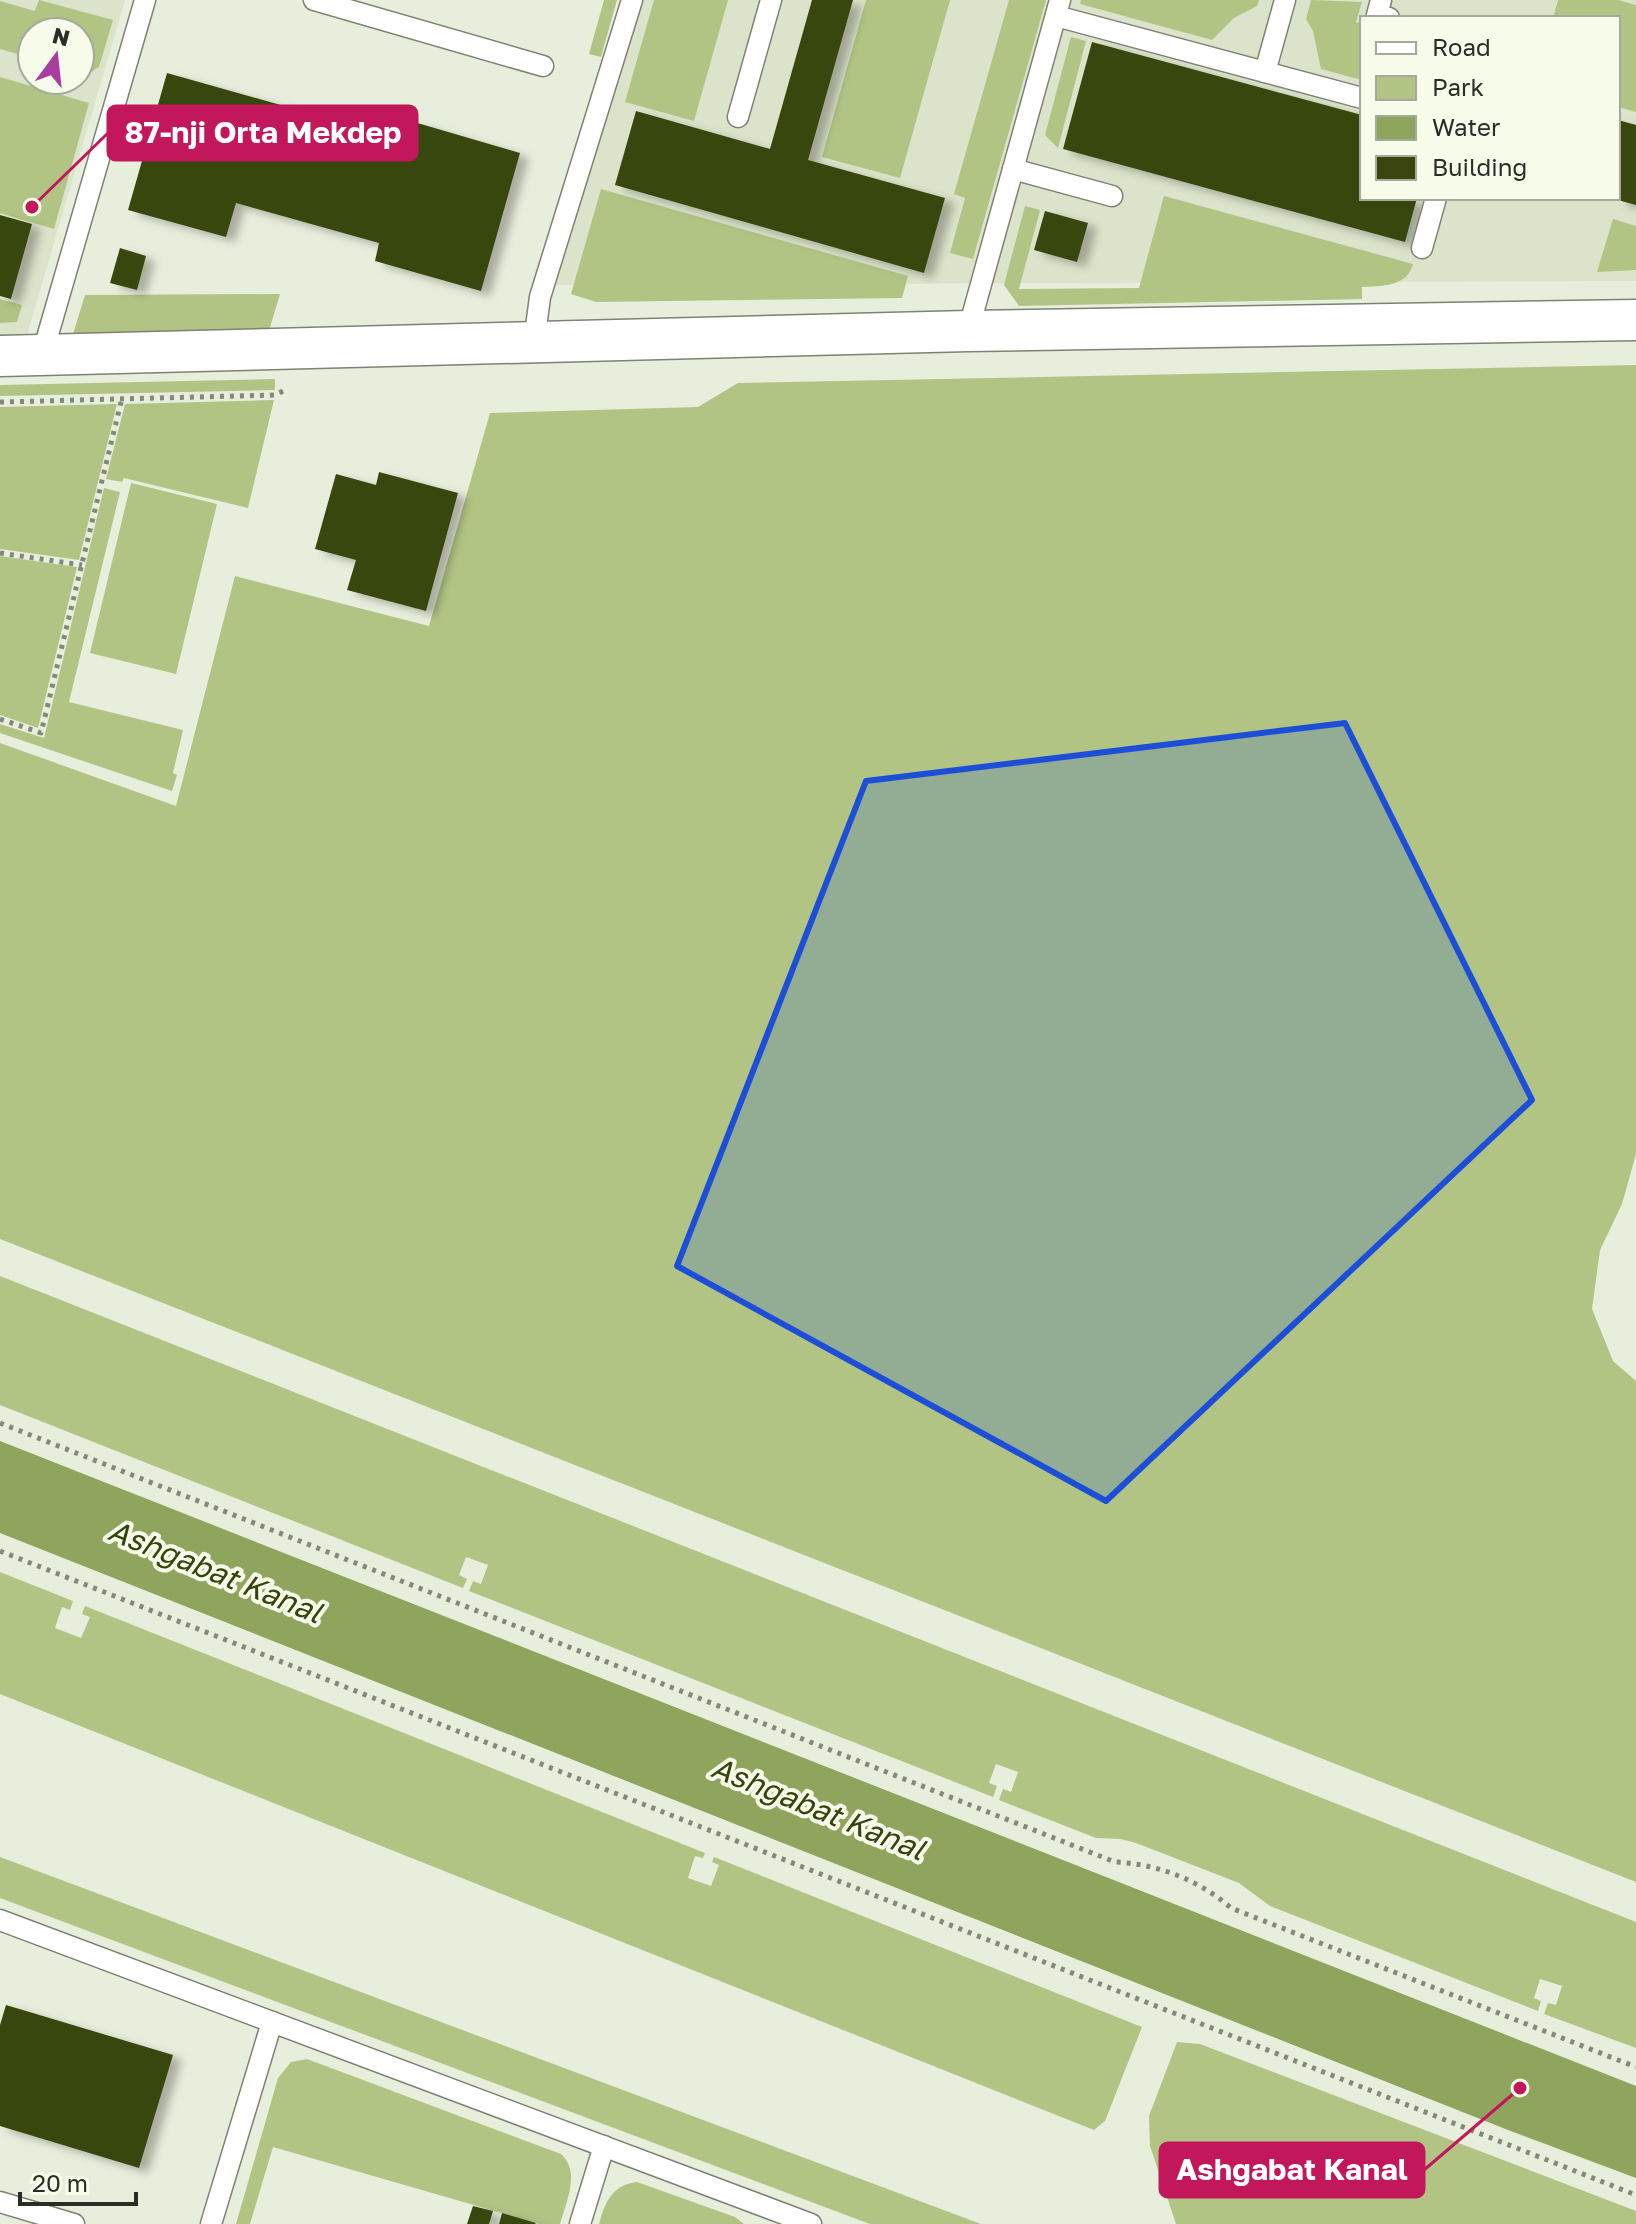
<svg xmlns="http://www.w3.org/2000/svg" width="1636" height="2224" viewBox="0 0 1636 2224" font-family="'Golos Text',sans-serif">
<defs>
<filter id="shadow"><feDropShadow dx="9" dy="5" stdDeviation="4" flood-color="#0004"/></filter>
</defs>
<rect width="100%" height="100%" fill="#e8eedc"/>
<g fill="#dbe3ca" fill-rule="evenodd">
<path d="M0,0H125L27,335H0ZM32,32H80V80H32Z"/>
<path d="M620,0H1636V281L542,285ZM1362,18H1618V198H1362Z"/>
</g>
<g fill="#b1c484">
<path d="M39,0L113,20L99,67L88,74L80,71V32H32V58L0,49V1L35,11Z"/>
<path d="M604,0H617L601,57L589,54Z"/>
<path d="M654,0H728L694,121L625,102Z"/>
<path d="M866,0H950L900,178L822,157Z"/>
<path d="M1009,0H1046L973,259L950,253L965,198L954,194Z"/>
<path d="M1081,0H1259L1257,6L1234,18L1212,40L1080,4Z"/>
<path d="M1311,0L1362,2L1356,22L1362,24V80L1321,69L1313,31L1306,19Z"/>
<path d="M1558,0H1618L1636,5V112L1618,107V18H1553Z"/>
<path d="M1071,37L1086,41L1058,148L1045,135Z"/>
<path d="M0,77L89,103L54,229L0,213Z"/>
<path d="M601,189L908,276L902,298L596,302L571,294Z"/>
<path d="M1164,196L1413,264C1407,287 1382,286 1362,287V299L1019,306L1004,285L1025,206L1040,210L1019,289L1139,288Z"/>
<path d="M1613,219L1636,226V270L1597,272Z"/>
<path d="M280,294L268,334H73L85,295Z"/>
<path d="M0,299L22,305L17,322L0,323Z"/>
<path d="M1636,365V1154L1622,1204L1600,1250L1592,1309L1613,1361L1636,1381V1882L0,1239V743L176,806L235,576L429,626L490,413L698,407L738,383Z"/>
<path d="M275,379V390L0,396V385Z"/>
<path d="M274,400L248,508L124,478L122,482L106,479L125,404Z"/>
<path d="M117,404L79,560L0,549V407Z"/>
<path d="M131,483L217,504L176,674L90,653Z"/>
<path d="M104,488L120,492L69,702L183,730L173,773L177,775L172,791L0,733V724L44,738Z"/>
<path d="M0,556L77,567L38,728L0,715Z"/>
<path d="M0,1276L1636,1922V2048L1544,2014L1548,2003L1556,2005L1562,1986L1540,1979L1534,1998L1541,2001L1538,2011L1270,1906L1239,1883L1136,1843L1121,1839L1096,1838L999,1800L1003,1789L1011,1792L1018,1772L996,1764L989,1783L997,1786L993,1797L469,1591L473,1581L481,1584L488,1565L466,1557L459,1575L467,1579L463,1588L0,1405Z"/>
<path d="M0,1572L73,1601L70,1610L62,1607L55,1628L81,1638L90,1617L82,1614L85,1606L705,1853L703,1858L695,1856L688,1878L711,1886L719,1865L712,1862L714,1857L1142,2027L1105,2121L1094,2130L0,1694Z"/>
<path d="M0,1857L981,2224H870L0,1898Z"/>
<path d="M1177,2042L1200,2044L1636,2211V2224H1176L1150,2146L1149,2116Z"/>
<path d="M307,2059L561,2154C581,2172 566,2202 560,2224H539L273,2147L250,2224H236L278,2078L291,2062Z"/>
<path d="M637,2182L735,2217L744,2224H599C605,2202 612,2185 637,2182Z"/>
</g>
<path fill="#8fa45c" d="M0,1441L1636,2086V2178L1508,2130L0,1533Z"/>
<g fill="#39460f" filter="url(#shadow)">
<path d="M812,0H853L808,160L945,198L924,273L615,185L636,111L770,149Z"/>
<path d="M1092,42L1362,115V198H1417L1405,242L1063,149Z"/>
<path d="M167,73L408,141L414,122L520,153L481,291L375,261L379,243L236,203L226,237L128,210Z"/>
<path d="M1618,120L1636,125V205L1618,200Z"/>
<path d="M1045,211L1088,223L1077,262L1034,250Z"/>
<path d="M0,215L32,224L11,299L0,296Z"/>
<path d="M120,248L146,256L137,290L110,283Z"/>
<path d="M379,472L458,493L426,611L347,590L356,560L315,549L336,474L376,485Z"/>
<path d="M6,2005L173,2055L139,2168L0,2126V2025Z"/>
<path d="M473,2206L493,2211L489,2224H467Z"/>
<path d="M502,2213L536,2223L535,2224H499Z"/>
</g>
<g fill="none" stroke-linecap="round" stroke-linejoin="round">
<g stroke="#7d8272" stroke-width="23">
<g id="service">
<path d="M314,0L543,66"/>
<path d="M1381,0L1377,15L1389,18"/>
<path d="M1056,16L1362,98"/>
<path d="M1265,72L1285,0"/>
<path d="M738,117L771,0"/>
<path d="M1013,169L1112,196"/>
<path d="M1422,248L1436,198"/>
<path d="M968,331L1060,0"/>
<path d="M534,342L540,297L632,0"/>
<path d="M42,355L145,0"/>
<path d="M0,1920L811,2224"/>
<path d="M0,2202L74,2224"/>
<path d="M211,2224L272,2022"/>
<path d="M580,2224L604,2146"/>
</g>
</g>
<g stroke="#7d8272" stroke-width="43">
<path id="minor" d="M0,356L968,331L1636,320"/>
</g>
<g stroke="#83887c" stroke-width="5" stroke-dasharray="4 6" stroke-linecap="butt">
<path d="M0,402L275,395L287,389"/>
<path d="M0,553L82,565"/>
<path d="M0,719L41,733L122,398"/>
<path d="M0,1423L1115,1862C1158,1864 1199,1880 1231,1908L1636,2067"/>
<path d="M0,1551L1636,2195"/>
</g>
<use href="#service" stroke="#fff" stroke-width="20"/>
<use href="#minor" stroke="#fff" stroke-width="40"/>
</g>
<path fill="#1d4ed8" fill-opacity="0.2" stroke="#1d4ed8" stroke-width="6" stroke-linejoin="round" d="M1345,723L1532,1100L1106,1501L677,1266L866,781Z"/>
<g text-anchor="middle" stroke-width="8" stroke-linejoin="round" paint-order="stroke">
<g font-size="30" font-style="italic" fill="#36430c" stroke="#f6fce9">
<text transform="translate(215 1572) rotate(22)" y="10">Ashgabat Kanal</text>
<text transform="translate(818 1809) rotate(22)" y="10">Ashgabat Kanal</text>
</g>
</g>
<path fill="none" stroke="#c2185b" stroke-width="3" d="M32 207L108 133M1520 2088L1424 2170"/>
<g fill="#c2185b" stroke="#f6fce9" stroke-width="3">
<circle cx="32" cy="207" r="8"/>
<circle cx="1520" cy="2088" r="8"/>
</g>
<g fill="#c2185b" stroke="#c2185b" stroke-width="3">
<rect x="108" y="106" width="309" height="54" rx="8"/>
<rect x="1160" y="2143" width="264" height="54" rx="8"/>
</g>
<g font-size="30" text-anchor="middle" font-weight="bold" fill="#fff">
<text x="263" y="143">87-nji Orta Mekdep</text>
<text x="1292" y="2180">Ashgabat Kanal</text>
</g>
<rect x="1360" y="16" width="260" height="184" fill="#f6fce9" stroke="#a4a99b" stroke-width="2"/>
<rect x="1376" y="42" width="40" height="12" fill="#ffffff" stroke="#a4a99b" stroke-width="2"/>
<text x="1432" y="56" font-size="24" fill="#2a2d26">Road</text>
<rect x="1376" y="76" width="40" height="24" fill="#b1c484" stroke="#a4a99b" stroke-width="2"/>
<text x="1432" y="96" font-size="24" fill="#2a2d26">Park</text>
<rect x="1376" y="116" width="40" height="24" fill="#8fa45c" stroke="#a4a99b" stroke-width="2"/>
<text x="1432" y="136" font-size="24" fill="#2a2d26">Water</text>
<rect x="1376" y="156" width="40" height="24" fill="#39460f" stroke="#a4a99b" stroke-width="2"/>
<text x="1432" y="176" font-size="24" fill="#2a2d26">Building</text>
<g transform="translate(56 56) rotate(15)"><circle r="38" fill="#f6fce9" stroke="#a4a99b" stroke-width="2"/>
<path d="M0-6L14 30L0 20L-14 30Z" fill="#a93d9e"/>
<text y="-12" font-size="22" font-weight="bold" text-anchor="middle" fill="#2a2d26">N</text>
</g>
<path d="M20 2192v12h116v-12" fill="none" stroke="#2a2d26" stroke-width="4"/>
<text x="32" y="2192" font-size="24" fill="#2a2d26" stroke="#f6fce9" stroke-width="6" paint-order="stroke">20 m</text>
</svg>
